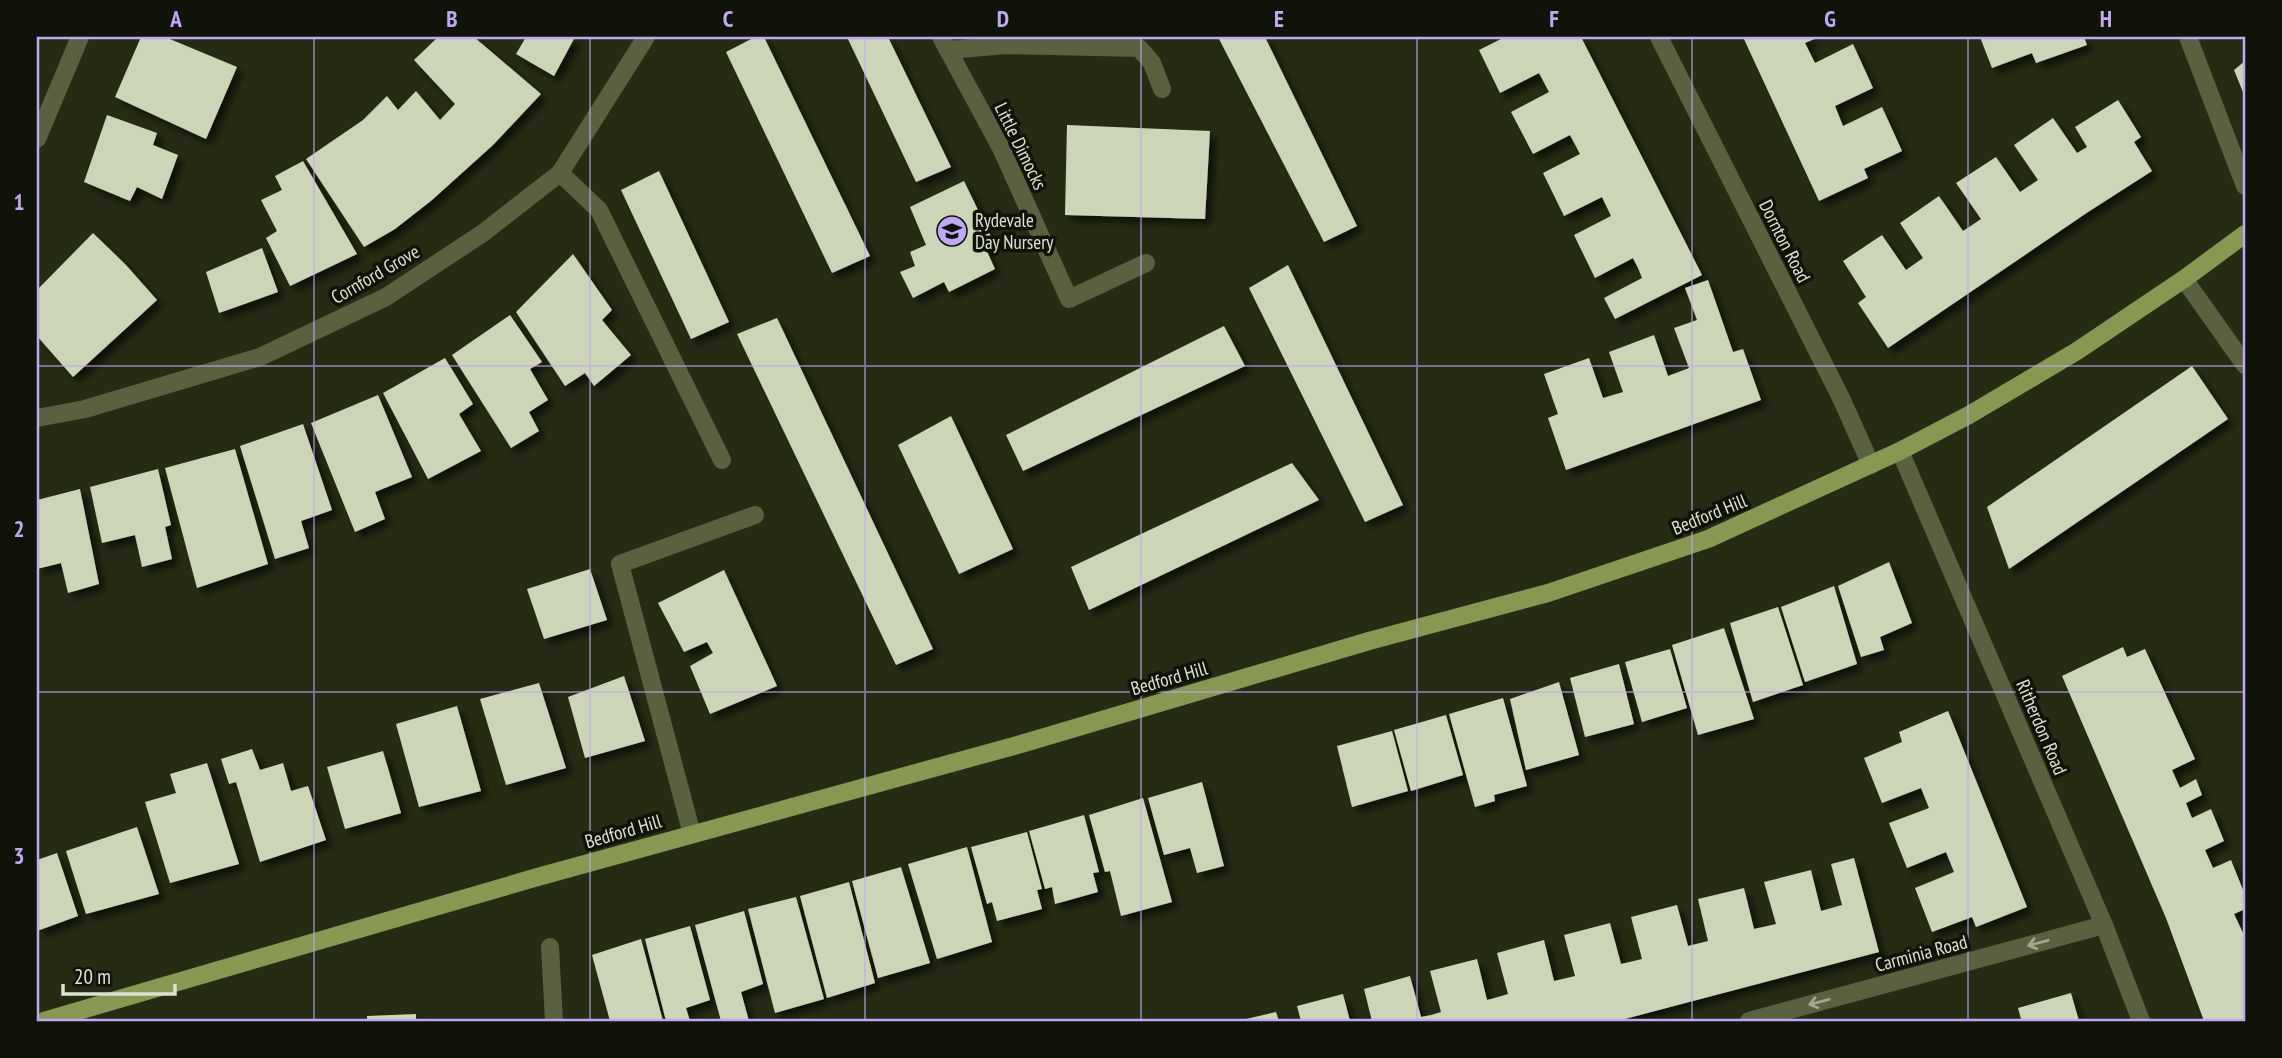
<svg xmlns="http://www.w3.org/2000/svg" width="2282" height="1058" viewBox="0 0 2282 1058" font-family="'PT Sans Narrow',sans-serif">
<defs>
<filter id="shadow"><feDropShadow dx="6" dy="6" stdDeviation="3.5" flood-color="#0009"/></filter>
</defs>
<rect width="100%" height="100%" fill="#262c14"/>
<g fill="#cdd5b8" filter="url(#shadow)">
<path d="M141,37H165L237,67L206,139L115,97Z"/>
<path d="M438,37H474L541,94L493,145L432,200L395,229L364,247L306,159L363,120L387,96L398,110L416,91L440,120L455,104L414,60Z"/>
<path d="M526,37H575L554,76L516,54Z"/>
<path d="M755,37H764L870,256L832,273L726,52Z"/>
<path d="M847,37H888L951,167L916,182Z"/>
<path d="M1218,37H1265L1357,226L1324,242Z"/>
<path d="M1505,37H1581L1702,275L1615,319L1604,298L1642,278L1638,268L1633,258L1595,278L1574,235L1611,216L1602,197L1564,216L1543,173L1580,154L1570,135L1533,154L1511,112L1549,92L1539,73L1500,93L1479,50Z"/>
<path d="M1743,37H1819L1805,43L1815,63L1853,44L1873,88L1835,106L1843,126L1882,107L1902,151L1864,169L1868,178L1819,201Z"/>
<path d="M1980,37H2084L2087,45L2036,63L2032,53L1992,68Z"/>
<path d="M2245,61V97L2234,70Z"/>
<path d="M2118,100L2141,137L2134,142L2152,171L2088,212L1888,348L1858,303L1866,297L1843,261L1882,235L1906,270L1923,258L1900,223L1939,196L1963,231L1981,219L1956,183L1996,157L2020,192L2038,180L2014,145L2053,118L2077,153L2087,147L2075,127Z"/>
<path d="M107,115L157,133L153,145L178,155L162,199L137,187L130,201L84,182Z"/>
<path d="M1067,125L1210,131L1205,219L1065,215Z"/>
<path d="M303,161L357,254L290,286L266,238L277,231L261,200L282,190L275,176Z"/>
<path d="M659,171L729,322L691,339L621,190Z"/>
<path d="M964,181L993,241L985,247L995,269L949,292L944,282L913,298L900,272L915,266L910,252L926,245L910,207Z"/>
<path d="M93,233L126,265L157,300L73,377L37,336V290Z"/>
<path d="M262,248L278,292L219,313L206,272Z"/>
<path d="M573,254L612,310L602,320L631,355L594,386L585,373L565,386L516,312Z"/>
<path d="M1288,265L1403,505L1365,522L1249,288Z"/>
<path d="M1708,280L1733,352L1743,349L1761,400L1566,470L1548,418L1558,414L1544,374L1589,358L1603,398L1623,392L1609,352L1654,335L1668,376L1689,368L1674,328L1697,320L1685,288Z"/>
<path d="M510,315L542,362L530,369L548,400L529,412L539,431L511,448L452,355Z"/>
<path d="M777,318L933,649L896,665L737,334Z"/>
<path d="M1224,326L1245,366L1023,471L1006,435Z"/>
<path d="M445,358L473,404L459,414L481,451L428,479L383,393Z"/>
<path d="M2192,366L2228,419L2009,569L1987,507Z"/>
<path d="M378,395L412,477L375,492L385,519L355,532L311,423Z"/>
<path d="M951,416L1013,549L959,574L898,445Z"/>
<path d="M303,424L332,510L301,521L309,548L275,559L240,446Z"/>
<path d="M235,449L268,564L197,588L165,468Z"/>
<path d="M1292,463L1319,500L1089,610L1071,567Z"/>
<path d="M158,469L171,525L165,527L172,559L142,567L135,535L102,543L90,487Z"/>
<path d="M80,489L99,584L68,593L61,563L37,569V500Z"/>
<path d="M1889,562L1912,623L1880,637L1884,650L1861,657L1838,586Z"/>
<path d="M590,569L607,620L544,639L527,589Z"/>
<path d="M724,570L777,686L710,714L690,666L713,653L707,642L684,652L658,603Z"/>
<path d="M1834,586L1857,664L1805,682L1781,607Z"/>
<path d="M1778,607L1803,685L1753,702L1730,623Z"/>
<path d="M1724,628L1754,719L1698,735L1672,645Z"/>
<path d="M2123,647L2127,657L2145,649L2195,759L2172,770L2180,788L2196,779L2202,795L2186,803L2189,811L2192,818L2211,809L2224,841L2205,850L2213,868L2231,860L2245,895V909L2234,914L2243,933L2245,932V1021H2204L2166,918L2062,676Z"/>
<path d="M1670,649L1687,708L1642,722L1625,662Z"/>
<path d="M1619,664L1634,724L1585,737L1570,678Z"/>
<path d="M624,676L645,741L585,758L568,697Z"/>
<path d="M1559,682L1579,755L1526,770L1510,699Z"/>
<path d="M539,683L566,768L506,785L480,699Z"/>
<path d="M1503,698L1527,786L1494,795L1495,801L1475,807L1449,714Z"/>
<path d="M457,706L481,791L419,807L396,724Z"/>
<path d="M1948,711L2027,907L1976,927L1972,917L1932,932L1915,888L1954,872L1946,852L1907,868L1889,823L1929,808L1921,788L1882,803L1864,758L1902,742L1899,732Z"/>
<path d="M1446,715L1463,775L1411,791L1394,730Z"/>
<path d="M1392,731L1408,791L1352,807L1337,746Z"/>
<path d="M252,749L260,770L283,763L291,791L308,786L326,840L260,862L236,782L229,784L221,759Z"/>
<path d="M383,751L401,813L345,829L327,767Z"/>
<path d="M207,763L239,864L170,883L145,802L176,793L170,774Z"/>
<path d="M1202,782L1224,866L1197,873L1190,848L1164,855L1148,798Z"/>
<path d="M1143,798L1172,902L1121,916L1110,871L1105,872L1089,815Z"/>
<path d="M1084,815L1099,872L1093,873L1098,892L1055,904L1052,887L1045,889L1029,831Z"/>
<path d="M137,827L159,894L86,914L66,851Z"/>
<path d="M1027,832L1042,889L1037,890L1042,909L997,921L992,902L987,904L971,847Z"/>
<path d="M967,847L992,942L937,959L908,864Z"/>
<path d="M57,853L78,916L37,931V860Z"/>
<path d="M1854,858L1879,952L1617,1021H1372L1364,989L1410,976L1421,1017L1431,1015L1441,1012L1430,971L1477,959L1487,1000L1498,997L1508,994L1497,953L1544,940L1554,981L1575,976L1564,935L1610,923L1621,964L1642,959L1631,917L1677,905L1688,946L1708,941L1698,899L1744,888L1754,929L1776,924L1764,882L1811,870L1821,911L1842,905L1831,864Z"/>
<path d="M901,867L930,963L878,978L852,881Z"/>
<path d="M849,882L875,983L827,998L800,896Z"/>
<path d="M796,897L824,999L775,1013L748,909Z"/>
<path d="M744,911L763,984L741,992L749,1021H721L695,925Z"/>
<path d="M690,926L710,1000L686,1008L690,1021H666L645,939Z"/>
<path d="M641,939L663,1021H610L592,955Z"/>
<path d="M2071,993L2079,1021H2014L2021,1019L2018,1008Z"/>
<path d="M1343,994L1350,1021H1301L1297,1006Z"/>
<path d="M1276,1012L1279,1021H1242V1020Z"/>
<path d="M416,1014V1021H367V1016Z"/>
</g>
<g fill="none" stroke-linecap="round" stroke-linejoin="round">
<g stroke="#596140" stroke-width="18">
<path d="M941,37L1001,148L1069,299L1146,263"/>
<path d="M1659,37L1841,398L1871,465"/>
<path d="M2188,37L2245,186"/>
<path d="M949,50L1006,45L1139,48L1152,63L1162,89"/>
<path d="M37,139L80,37"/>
<path d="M560,173L599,210L722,460"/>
<path d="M2184,279L2245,365"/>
<path d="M37,418L85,409L260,357L386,297L483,233L560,173L646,37"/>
<path d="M1900,451L2104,925L2141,1021"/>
<path d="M692,834L620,564L755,515"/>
<path d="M550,947L554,1021"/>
<path d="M1749,1021L2104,925"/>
</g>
<path stroke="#889853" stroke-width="18" d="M44,1021L534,878L1021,744L1369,641L1548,593L1708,539L1900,451L1969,415L2077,351L2184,279L2245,234"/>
</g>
<defs><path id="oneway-shaft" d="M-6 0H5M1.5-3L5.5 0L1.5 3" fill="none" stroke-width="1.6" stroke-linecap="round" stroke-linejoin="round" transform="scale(1.75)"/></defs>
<g stroke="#a1a790">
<use href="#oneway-shaft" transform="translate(2038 943) rotate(165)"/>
<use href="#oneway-shaft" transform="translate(1819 1002) rotate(165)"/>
</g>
<path fill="none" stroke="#c1a8f3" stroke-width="2" stroke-opacity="0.55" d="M314,37V1021M590,37V1021M865,37V1021M1141,37V1021M1417,37V1021M1692,37V1021M1968,37V1021M37,366H2245M37,692H2245"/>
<defs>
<g id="school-disc" transform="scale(1.575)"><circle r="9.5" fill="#c1a8f3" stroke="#101309"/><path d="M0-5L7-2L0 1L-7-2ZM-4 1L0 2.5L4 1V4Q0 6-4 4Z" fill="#111"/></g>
</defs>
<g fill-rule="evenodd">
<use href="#school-disc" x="952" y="231"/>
</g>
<g text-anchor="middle" stroke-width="7" stroke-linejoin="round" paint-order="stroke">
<g font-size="19" fill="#dce1d2" stroke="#101309">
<text transform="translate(1021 146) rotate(64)" y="7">Little Dimocks</text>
<text transform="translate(1785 241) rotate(63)" y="7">Dornton Road</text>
<text transform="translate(375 274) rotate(-30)" y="7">Cornford Grove</text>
<text transform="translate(1709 514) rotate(-22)" y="7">Bedford Hill</text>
<text transform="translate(1169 678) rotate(-16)" y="7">Bedford Hill</text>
<text transform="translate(2042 727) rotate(67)" y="7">Ritherdon Road</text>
<text transform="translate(623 831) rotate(-16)" y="7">Bedford Hill</text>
<text transform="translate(1921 953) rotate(-15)" y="7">Carminia Road</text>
</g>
<g font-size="19" fill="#dce1d2" stroke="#101309" text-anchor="start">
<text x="975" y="227">Rydevale<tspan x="975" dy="22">Day Nursery</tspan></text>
</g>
</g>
<rect width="2282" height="1058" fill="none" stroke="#101309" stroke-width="77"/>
<path d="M63 984v10h112v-10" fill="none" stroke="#dce1d2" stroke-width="3.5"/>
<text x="74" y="984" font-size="21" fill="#dce1d2" stroke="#101309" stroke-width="5" paint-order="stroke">20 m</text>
<rect x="38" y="38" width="2206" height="982" fill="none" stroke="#c1a8f3" stroke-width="2.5"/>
<g font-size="23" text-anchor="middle" font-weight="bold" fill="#c1a8f3">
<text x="176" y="27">A</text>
<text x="452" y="27">B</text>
<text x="728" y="27">C</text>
<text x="1003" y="27">D</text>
<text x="1279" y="27">E</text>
<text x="1554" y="27">F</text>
<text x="1830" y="27">G</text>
<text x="2106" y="27">H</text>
<text x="19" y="210">1</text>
<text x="19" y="537">2</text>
<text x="19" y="864">3</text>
</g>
</svg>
